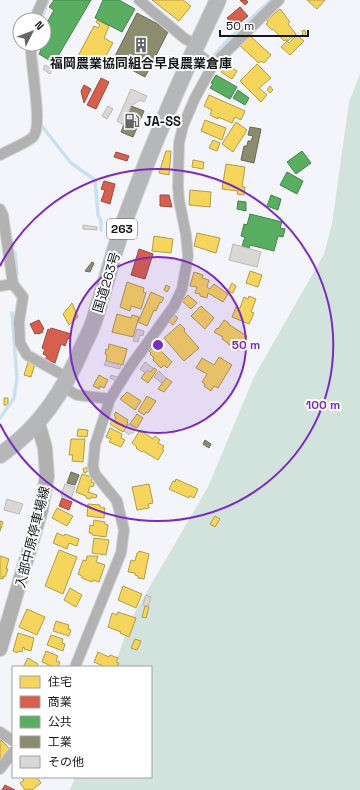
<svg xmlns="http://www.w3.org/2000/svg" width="360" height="790" viewBox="0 0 360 790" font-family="'Space Grotesk','Noto Sans JP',sans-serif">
<rect width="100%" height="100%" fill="#f4f5fb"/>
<path fill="#d2e2dd" d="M360,74V790H70L75,777H151V667H114L131,619L208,487L254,377L324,254L332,224L349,102Z"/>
<g fill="#f6d55c" stroke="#b29c48">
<path d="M152,0H183L191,6L179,21Z"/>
<path d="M307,0H325L317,9Z"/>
<path d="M280,9L290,22L288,24L296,34L288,41L286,40L284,41L273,29L272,30L266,24L268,22L267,20Z"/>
<path d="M97,20L109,26L104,38L113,43L98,70L89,64L90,63L78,56L94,26L98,28L100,25L96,22Z"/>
<path d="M305,30L306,36H303L302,31Z"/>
<path d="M248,34L271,55L264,63L261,61L259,63L238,44Z"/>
<path d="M297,35L304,41L290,55L281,47L287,41L289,43Z"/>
<path d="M226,64L237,71L232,79L221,72Z"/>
<path d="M257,64L271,78L259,88L267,95L261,102L240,81Z"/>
<path d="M270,86L273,90L270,93L267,90Z"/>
<path d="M209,95L245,111L241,120L235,117L232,123L218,117V119L210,115L212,110L204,106Z"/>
<path d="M205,120L226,128L222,140L201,131Z"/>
<path d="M236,122L247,130L233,152L222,144Z"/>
<path d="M213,140L220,143L217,151L209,148Z"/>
<path d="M166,151H171L169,175L159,173Z"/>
<path d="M193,160L204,162L203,169L192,167Z"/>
<path d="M226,164L245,167L242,187H245L244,195L237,194L238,191L222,189Z"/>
<path d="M190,190L211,192L210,207L189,205Z"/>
<path d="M197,233L220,238L216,253L194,246Z"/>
<path d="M154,236L173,239L171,253L152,251Z"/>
<path d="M250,271L262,275L258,287L246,283Z"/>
<path d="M194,272L203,275L202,278L209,280L207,287L210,289L214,284L228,294L223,302L208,293L207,298L200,296V294L195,293L197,287L190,286Z"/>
<path d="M127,282L144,288L143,292L146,293L141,309L131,306L130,311L120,307Z"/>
<path d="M232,283L236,286L233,293L228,291Z"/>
<path d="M166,285L170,287L167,292L164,290Z"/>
<path d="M151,292L164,298L161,303L160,302L156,311L154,310L147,326L138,322Z"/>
<path d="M188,295L197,303L191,309L182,301Z"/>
<path d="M249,296L256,299L251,312L254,313L249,324L232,317L236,307L240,308L244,297L248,299Z"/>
<path d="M72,303L78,317L69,325L63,314Z"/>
<path d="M201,306L214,318L205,329L191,316Z"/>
<path d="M117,314L131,318L132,315L139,317L133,337L112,332Z"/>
<path d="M174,315L178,318L173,325L168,321Z"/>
<path d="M224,320L229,323L228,324L247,336L238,351L228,344V343L222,339L223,337L214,332L217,328L218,329Z"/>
<path d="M180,324L185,329L184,331L199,348L184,361L164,338Z"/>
<path d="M109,344L127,349L123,365L106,361L107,355L105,354L106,349L108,350Z"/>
<path d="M155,345L172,362L167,368L164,365L161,368L153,360L154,358L150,354L151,353L149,351Z"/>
<path d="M219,357L232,365L218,388L214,386L211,391L204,386L205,384L202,382L207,374L196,368L202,358L214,365Z"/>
<path d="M28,362L35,364L31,377L24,375Z"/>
<path d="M154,368L157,370L148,383L141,378L147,370L151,372Z"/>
<path d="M99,375L108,380L104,388L100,386L99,389L93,386Z"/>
<path d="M166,378L172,382L164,392L158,389Z"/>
<path d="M127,392L141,401L135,410L120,399Z"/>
<path d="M147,396L156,401L148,413L146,412L144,415L138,411Z"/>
<rect x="4" y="398" width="4" height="7"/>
<path d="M116,412L128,420L127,422L128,423L123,432L110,424L113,420L115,421L116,418L114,415Z"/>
<path d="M137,414L143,418L137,428L130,424Z"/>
<path d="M110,428L122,434L121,438L125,440L121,447L109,442L111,439L106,437Z"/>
<path d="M78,429L88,430L87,437L77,436Z"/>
<path d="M140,430L153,439L155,436L160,440L158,443L164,446L162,449L164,450L158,460L143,451L142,452L136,448L137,447L132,443Z"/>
<path d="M71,439H85L83,462L72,461L73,455H69Z"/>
<path d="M87,467L89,471L84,473L83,469Z"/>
<path d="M82,474L92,477L91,482L94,483L93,487L90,486L88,492L97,495L96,498L91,497L90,499L86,498V496L76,492Z"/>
<path d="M176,479L198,489L194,498L190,496L189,498L169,489L173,481L175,482Z"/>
<path d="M149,484L153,503L148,504L149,508L137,510L132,487Z"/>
<path d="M88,504L100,505V507L105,508L104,518L87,516Z"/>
<path d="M57,508L73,516L67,526L52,518Z"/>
<path d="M215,516L220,519L215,527L210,524Z"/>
<path d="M94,520L105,522V524L108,525L106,537L92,535V533H89L90,525L93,526Z"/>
<path d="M0,521L3,522L0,531Z"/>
<path d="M57,533L64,536L65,534L79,539L77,546L69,543L67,549L53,543Z"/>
<path d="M94,538L109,540L106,555L92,553Z"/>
<path d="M59,550L77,557L63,594L45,586Z"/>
<path d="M139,551L149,554L144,579L138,578V576L135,575V573L128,572L131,560L135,561L137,553H138Z"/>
<path d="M0,556L9,559L6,569H8L5,577L3,576V579L0,578Z"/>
<path d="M87,556H98L96,562L105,565L99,582L93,580L92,582L82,578V576L78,574L83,560L86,561Z"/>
<path d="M123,586L142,594L136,608L118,600Z"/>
<path d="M70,588L82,595L76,607L64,600Z"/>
<path d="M145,606L149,607L146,618L142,617Z"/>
<path d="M27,609L45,617L37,635L19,627Z"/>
<path d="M118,612L136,618L129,637L120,633L121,632L108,627L112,613L117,615Z"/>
<path d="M56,621L69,625L68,629L71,630L69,636L53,631Z"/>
<path d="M18,633L34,638L31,651L24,649L25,648L23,647L22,652L18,651L17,653L13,651Z"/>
<path d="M51,635L63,639L62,643L65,644L63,651L47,645Z"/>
<path d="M135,639L141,641L137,650L131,648Z"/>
<path d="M46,651L58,656L56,661L60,662L58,667H54L42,662Z"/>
<path d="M98,652L109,657L110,655L118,658L116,662L119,663L117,667L114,666L113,667H105L94,662Z"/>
<path d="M28,658L38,664L37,667H23Z"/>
<path d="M0,739L11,750L0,760Z"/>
<path d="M21,777H37L41,783L32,790L29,789L25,790L20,783L24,780Z"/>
</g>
<g fill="#d6604d" stroke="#9c4a3e">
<path d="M240,0H246L248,2L245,5Z"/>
<path d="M240,7L248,16L235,27L227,18Z"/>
<path d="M101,78L109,82L96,109L87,105Z"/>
<path d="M84,85L91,89L84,103L81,91Z"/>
<path d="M116,152L129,156L127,161L114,157Z"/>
<path d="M104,181L115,184L110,204L101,201L105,190L101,189Z"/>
<path d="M160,195H169L172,207L160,206Z"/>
<path d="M139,249L153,254L145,279L131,275Z"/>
<path d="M39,320L44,329L42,330L43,332L38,334L37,333L35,334L30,324Z"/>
<path d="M51,328L71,334L69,339L68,338L65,346L61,344L55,363L45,360L47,356L43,354L45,349L42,348L48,329L50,330Z"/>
<path d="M62,498L72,502L69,510L59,506Z"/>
<path d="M5,785L15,790H2Z"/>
</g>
<g fill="#5aae61" stroke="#45814c">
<path d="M54,0H91L54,63L39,54L41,50L38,49L40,44H44V28L54,10L49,7Z"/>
<path d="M103,0H119L135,9L122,32L95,18Z"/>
<path d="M216,75L237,87L230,99L210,88L213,84L211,83Z"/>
<path d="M238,90L249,98L245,105L233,98Z"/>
<path d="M302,151L311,163L296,174L287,162Z"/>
<path d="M287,172L303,181L297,194L280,185Z"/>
<path d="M271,195L281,199L278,210L267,206Z"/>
<path d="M238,201L246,202V211L237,209Z"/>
<path d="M250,214L282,222L280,228L285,229L283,237L278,236L274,251L250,245L249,248L242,246L245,237L241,236L244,224L247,225Z"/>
</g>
<g fill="#8c8c6e" stroke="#686955">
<path d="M137,13L169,30L145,77L113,60Z"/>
<path d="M131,106L144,111L133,137L121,132Z"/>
<path d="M250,127L261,129L254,163L241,160L244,146H247L248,141H251L253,136L248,135Z"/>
<path d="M92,262L94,263L90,272L85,271Z"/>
<path d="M205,440L211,444L209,448L203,444Z"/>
<path d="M71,472L79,475L75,485L67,483Z"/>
</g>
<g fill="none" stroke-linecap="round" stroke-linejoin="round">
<g stroke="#c9e0f1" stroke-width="3.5">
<path d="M41,20L48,0"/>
<path d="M37,61L39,89"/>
<path d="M205,66L226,42L271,0"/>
<path d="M40,123L41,125L71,163L95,180L98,215L101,221V230"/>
<path d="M15,253L17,274"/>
<path d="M0,418L14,398L17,378L12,313"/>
</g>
</g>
<g fill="#dbd7d4" stroke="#bab9bb">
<path d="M45,65L53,69L50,74L43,69Z"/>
<path d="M131,89L147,96L144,102L140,100L131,106L124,125L117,121Z"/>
<path d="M108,106L113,109L107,119L102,116Z"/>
<path d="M83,225L97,227V230L83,229Z"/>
<path d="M233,244L261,252L257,267L229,260Z"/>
<path d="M137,329L144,331L143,336L140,335L138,342L133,341Z"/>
<path d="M106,361L121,365L120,369L104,365Z"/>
<path d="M145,362L153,368L150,372L147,370L145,373L140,369Z"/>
<path d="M159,371L166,378L162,383L154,377Z"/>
<path d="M111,375L117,377L116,381L110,378Z"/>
<path d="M129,424L136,429L133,433L132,432L129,435L124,431Z"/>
<path d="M65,484L75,487L71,499L61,496Z"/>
<path d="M7,499L23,504L19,514L4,510Z"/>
<path d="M146,595L151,597L148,606L143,605Z"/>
</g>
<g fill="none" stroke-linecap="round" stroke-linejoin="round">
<g stroke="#d1d2d6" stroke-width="12">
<g id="minor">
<path d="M139,0L184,38L196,45"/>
<path d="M34,20L43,0"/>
<path d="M194,51L213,65"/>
<path d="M0,155C7,151 28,142 33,137C44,125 29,61 31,44"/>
<path d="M0,209L3,215L13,284L23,297L19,322L20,343L27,355L68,378"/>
<path d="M0,286L13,284"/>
<path d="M63,387L77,395L110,399L130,367L174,306L182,289L188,256L186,235L179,200L178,187L179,143L183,126L195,98L213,65L279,0"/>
<path d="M75,667L121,553L124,530L117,501L95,474L93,466L95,445L110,399"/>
<path d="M0,732L13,741"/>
<path d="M0,769L13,752"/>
</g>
</g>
<g stroke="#d1d2d6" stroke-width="16">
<path id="secondary" d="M0,649L41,510L47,476L45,448L38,423"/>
</g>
<g stroke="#d1d2d6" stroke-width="18">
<path id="trunk" d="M0,455C40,428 64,391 83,346C87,338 91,330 94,321C106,284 115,245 129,209C155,138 185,68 218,0"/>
</g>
<use href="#minor" stroke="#b3b2b2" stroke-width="10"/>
<use href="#secondary" stroke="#b2b1b1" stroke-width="14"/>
<use href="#trunk" stroke="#b6b7b8" stroke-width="16"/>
</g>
<circle cx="158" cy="345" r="88" fill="#7b2cbf" fill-opacity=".12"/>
<g fill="none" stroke="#7b2cbf" stroke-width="2">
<circle cx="158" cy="345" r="88"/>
<path d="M0 266A176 176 0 1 1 0 424"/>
</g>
<defs>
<g id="building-bare" transform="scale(1.2)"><path d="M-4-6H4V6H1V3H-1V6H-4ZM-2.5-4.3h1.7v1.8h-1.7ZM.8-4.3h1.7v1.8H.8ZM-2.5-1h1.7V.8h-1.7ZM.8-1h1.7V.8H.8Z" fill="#636569" stroke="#fff" stroke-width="2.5" paint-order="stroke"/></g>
<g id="fuel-bare" transform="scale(1.2)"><path d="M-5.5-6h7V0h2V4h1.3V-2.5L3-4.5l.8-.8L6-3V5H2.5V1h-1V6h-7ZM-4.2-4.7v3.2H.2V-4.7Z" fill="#636569" stroke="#fff" stroke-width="2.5" paint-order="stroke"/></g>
</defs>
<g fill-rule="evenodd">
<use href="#building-bare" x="141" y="45"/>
<use href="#fuel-bare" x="132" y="121"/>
</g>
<g text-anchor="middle" stroke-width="4" stroke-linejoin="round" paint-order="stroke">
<rect fill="#fff" stroke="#5b5d5f" stroke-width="1" x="107" y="219" width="30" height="20" rx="3"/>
<g font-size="12" font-weight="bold" fill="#15171a">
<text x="122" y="233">263</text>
</g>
<g font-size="13" font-weight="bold" fill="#15171a" stroke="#fff">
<text x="141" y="68">福岡農業協同組合早良農業倉庫</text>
<text x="144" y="126" text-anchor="start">JA-SS</text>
</g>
<g font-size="13" fill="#15171a" stroke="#fff">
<text transform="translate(106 282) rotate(-73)" y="5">国道263号</text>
<text transform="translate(32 537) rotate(-76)" y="5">入部中原停車場線</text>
</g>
</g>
<circle cx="158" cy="345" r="6" fill="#7b2cbf" stroke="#fff" stroke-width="2"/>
<g font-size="12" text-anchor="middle" font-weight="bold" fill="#7b2cbf" stroke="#fff" stroke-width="4" stroke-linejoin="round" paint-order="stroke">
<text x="246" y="349">50 m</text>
<text x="323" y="409">100 m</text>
</g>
<rect x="12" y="666" width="140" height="112" fill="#ffffff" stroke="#a1a2a3"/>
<rect x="20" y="676" width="20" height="12" fill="#f6d55c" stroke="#a1a2a3"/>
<text x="48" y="686" font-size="12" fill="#15171a">住宅</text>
<rect x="20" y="696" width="20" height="12" fill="#d6604d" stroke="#a1a2a3"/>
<text x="48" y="706" font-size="12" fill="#15171a">商業</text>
<rect x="20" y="716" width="20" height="12" fill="#5aae61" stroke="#a1a2a3"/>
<text x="48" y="726" font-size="12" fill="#15171a">公共</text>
<rect x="20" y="736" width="20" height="12" fill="#8c8c6e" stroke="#a1a2a3"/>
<text x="48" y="746" font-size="12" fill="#15171a">工業</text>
<rect x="20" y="756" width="20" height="12" fill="#dbd7d4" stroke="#a1a2a3"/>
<text x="48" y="766" font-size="12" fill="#15171a">その他</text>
<g transform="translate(32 32) rotate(48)"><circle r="19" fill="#ffffff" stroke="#a1a2a3"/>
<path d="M0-3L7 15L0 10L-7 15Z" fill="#636569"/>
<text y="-6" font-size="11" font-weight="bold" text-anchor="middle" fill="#15171a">N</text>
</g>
<path d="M220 30v6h88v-6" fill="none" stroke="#15171a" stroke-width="2"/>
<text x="226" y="30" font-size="12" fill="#15171a" stroke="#ffffff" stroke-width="3" paint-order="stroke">50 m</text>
</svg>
